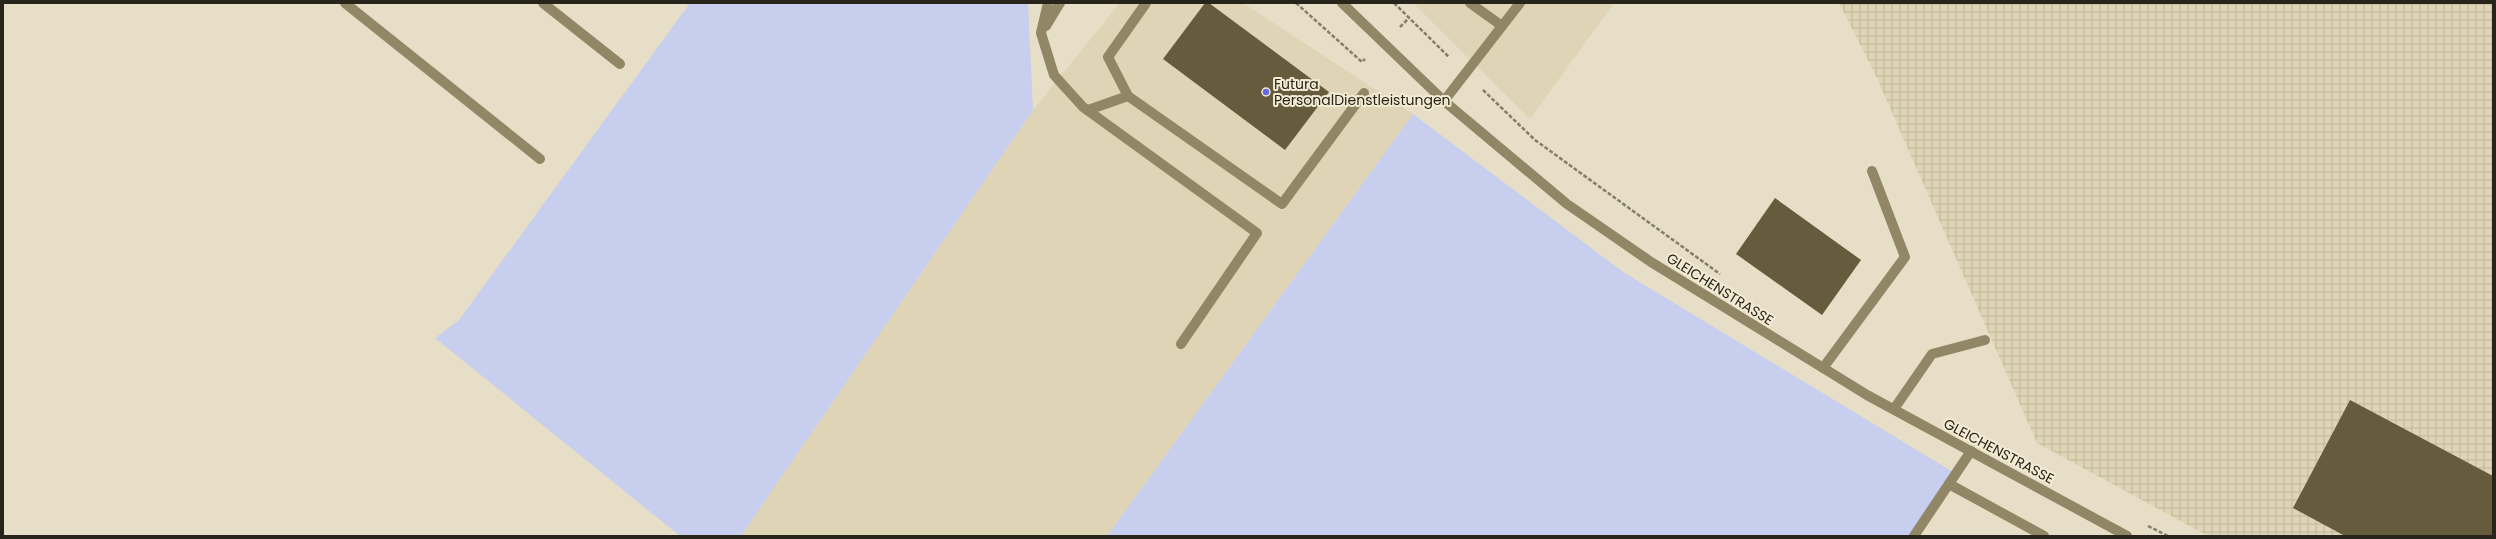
<svg xmlns="http://www.w3.org/2000/svg" width="2496" height="539" viewBox="0 0 2496 539" font-family="Poppins,sans-serif">
<defs>
<pattern id="industrial-grid" width="8" height="8" patternUnits="userSpaceOnUse"><rect width="8" height="8" fill="#dfd4b5"/><path d="M0 4h8M4 0v8" fill="none" stroke="#bfb69b"/></pattern>
</defs>
<rect width="100%" height="100%" fill="#e6dec6"/>
<g fill="#dfd4b5">
<path d="M1120,3H1243L1413,114L1107,536H741L1033,110Z"/>
<path d="M1413,3H1614L1530,119Z"/>
</g>
<path fill="url(#industrial-grid)" d="M1839,3H2493V536H2208L2037,443L1876,76Z"/>
<g fill="#c8ceee">
<path d="M690,3H1028L1033,110L741,536H680L435,338L459,320Z"/>
<path d="M1413,114L1623,272L1953,472L1909,536H1107Z"/>
</g>
<g fill="#665b3d">
<path d="M1205,3H1209L1329,92L1285,150L1163,59Z"/>
<path d="M1775,198L1861,260L1822,315L1736,254Z"/>
<path d="M2350,400L2493,476V536H2345L2293,508Z"/>
</g>
<g fill="none" stroke-linecap="round" stroke-linejoin="round">
<g stroke="#837d6d" stroke-width="2.5" stroke-dasharray="4 2" stroke-linecap="butt">
<path d="M1296,3L1362,62L1365,59"/>
<path d="M1394,3L1449,57"/>
<path d="M1400,27L1409,18"/>
<path d="M1483,90L1535,140L1720,274"/>
<path d="M2148,526L2168,536"/>
</g>
<g stroke="#918666" stroke-width="10">
<path d="M345,3L540,159"/>
<path d="M543,3L620,64"/>
<path d="M1048,3L1041,33L1054,75L1083,107L1257,233L1181,344"/>
<path d="M1342,3L1444,101L1567,204L1651,262L1867,395L2127,536"/>
<path d="M1470,3L1502,26"/>
<path d="M1046,26L1060,3"/>
<path d="M1128,96L1108,57L1146,3"/>
<path d="M1444,101L1520,3"/>
<path d="M1088,110L1128,96L1282,204L1364,93"/>
<path d="M1823,368L1905,257L1872,171"/>
<path d="M1894,409L1932,354L1985,340"/>
<path d="M1949,484L2044,536"/>
<path d="M1914,536L1971,451"/>
</g>
</g>
<circle fill="#636ae3" stroke="#f3ebd2" stroke-width="1.5" cx="1266" cy="92" r="4"/>
<g text-anchor="middle" stroke-width="4" stroke-linejoin="round" paint-order="stroke">
<g font-size="14" fill="#27241b" stroke="#f3ebd2" text-anchor="start">
<text x="1274" y="89">Futura<tspan x="1274" dy="16">PersonalDienstleistungen</tspan></text>
</g>
<g font-size="14" fill="#27241b" stroke="#f3ebd2">
<text transform="translate(1720 289) rotate(32)" y="5">GLEICHENSTRASSE</text>
<text transform="translate(1999 451) rotate(28)" y="5">GLEICHENSTRASSE</text>
</g>
</g>
<rect width="2496" height="539" fill="none" stroke="#27241b" stroke-width="8"/>
</svg>
